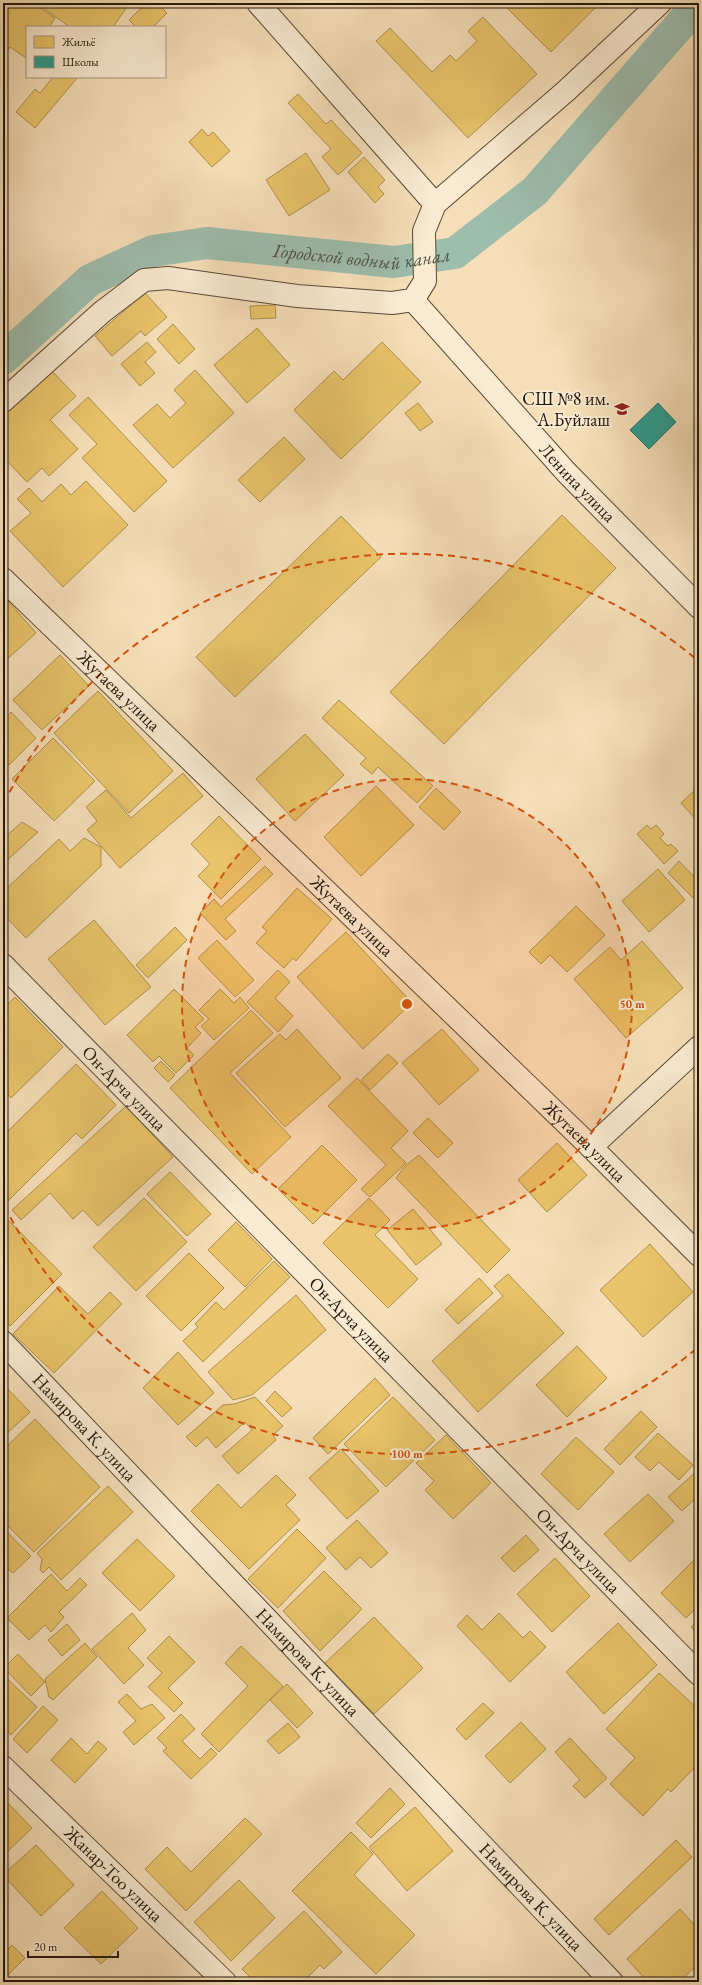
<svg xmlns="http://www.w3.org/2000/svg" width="702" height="1985" viewBox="0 0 702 1985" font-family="'EB Garamond',serif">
<rect width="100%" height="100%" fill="#f6dfb8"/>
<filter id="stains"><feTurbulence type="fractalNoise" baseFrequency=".005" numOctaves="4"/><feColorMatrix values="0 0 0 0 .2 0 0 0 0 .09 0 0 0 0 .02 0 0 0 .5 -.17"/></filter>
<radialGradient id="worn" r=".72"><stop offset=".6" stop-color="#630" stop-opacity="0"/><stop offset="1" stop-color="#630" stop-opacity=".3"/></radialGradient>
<g fill="#e9c46a" stroke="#ad904e">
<path d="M3,3H33L55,18L49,27H27L26,58L10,47L3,57Z"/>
<path d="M36,3H121L127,7L113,27H70Z"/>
<path d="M146,3H157L167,13L153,27H136L129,20Z"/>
<path d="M502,3H600L551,52Z"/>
<path d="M483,17L537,74L468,138L376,41L390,28L432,72L450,55L456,61L477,41L468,31Z"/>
<path d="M53,77H78L35,128L16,112L35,89L40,93Z"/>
<path d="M298,94L326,124L331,120L362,153L338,175L322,157L331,149L288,103Z"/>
<path d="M202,129L208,136L213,132L230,151L212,167L189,142Z"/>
<path d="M306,153L330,190L289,216L266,180Z"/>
<path d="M364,157L385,180L378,187L384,194L375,203L348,172Z"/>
<path d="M145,293L167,317L145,336L141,331L112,356L95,336Z"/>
<path d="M275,305L276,318L251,319L250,306Z"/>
<path d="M173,324L195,349L179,364L157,339Z"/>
<path d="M257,328L290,365L247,403L214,365Z"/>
<path d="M147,342L156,352L145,362L155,373L140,386L121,364Z"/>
<path d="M382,342L421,382L341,459L294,410L334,371L343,380Z"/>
<path d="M49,368L76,396L50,420L78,449L49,476L42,468L27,482L3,457V413Z"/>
<path d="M195,370L234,413L173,468L133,425L157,404L170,418L186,403L174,390Z"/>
<path d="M88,397L167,481L134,512L82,458L97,444L69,415Z"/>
<path d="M418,403L433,422L420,431L405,413Z"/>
<path d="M284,437L305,459L260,502L238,480Z"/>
<path d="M86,481L128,525L63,587L10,531L31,513L17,499L29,488L42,502L61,484L71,495Z"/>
<path d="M562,515L616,568L444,744L390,692Z"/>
<path d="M341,516L381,557L235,697L196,657Z"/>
<path d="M7,600L36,633L3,663V603Z"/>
<path d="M60,655L89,686L42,730L13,700Z"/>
<path d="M98,691L173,771L129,813L54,733Z"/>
<path d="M339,700L433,786L417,803L378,767L372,774L360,764L366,758L322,718Z"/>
<path d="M11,712L36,738L9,765L3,759V720Z"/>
<path d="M305,734L344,775L295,821L256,779Z"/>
<path d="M53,738L95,781L54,821L12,779Z"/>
<path d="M183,773L203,796L120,868L87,830L97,821L86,807L106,790L131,818Z"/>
<path d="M376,786L414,825L361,876L324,837Z"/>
<path d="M436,788L461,812L444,830L419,807Z"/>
<path d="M695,790L699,795V823L681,803Z"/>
<path d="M219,816L261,859L221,899L198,876L210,864L191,844Z"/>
<path d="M22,822L38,832L3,864V839Z"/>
<path d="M647,825L651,829L656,825L664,834L660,838L668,846L671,844L678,851L664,864L637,834Z"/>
<path d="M84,838L101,847V866L26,938L3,914V892L59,839L70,851Z"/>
<path d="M679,861L699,882V892L693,898L668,873Z"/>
<path d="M265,866L273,874L225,919L236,931L226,940L200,913L214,899L221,907Z"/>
<path d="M658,869L685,900L649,932L622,901Z"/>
<path d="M297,888L332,919L296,961L293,958L284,968L256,943L267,931L262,927Z"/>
<path d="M576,906L605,935L567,972L550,955L541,964L529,952Z"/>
<path d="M94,920L151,987L105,1025L48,959Z"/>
<path d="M175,927L187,940L148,978L136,965Z"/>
<path d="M346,932L412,1003L363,1049L297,977Z"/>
<path d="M217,940L254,980L235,997L198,958Z"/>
<path d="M642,941L683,988L626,1038L574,979L610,947L621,960Z"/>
<path d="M278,970L290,982L275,998L293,1016L278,1032L247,1002Z"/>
<path d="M174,989L204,1019L195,1027L201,1033L187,1048L194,1055L176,1073L159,1056L153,1062L127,1035Z"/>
<path d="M220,989L234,1003L240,997L249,1008L214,1040L201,1026L209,1019L199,1010Z"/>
<path d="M15,997L63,1047L11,1098L3,1090V1009Z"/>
<path d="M251,1010L273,1033L230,1073L291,1137L252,1174L170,1088Z"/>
<path d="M297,1029L341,1078L285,1127L236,1073L280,1034L286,1040Z"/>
<path d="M442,1029L479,1070L439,1105L402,1063Z"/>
<path d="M388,1054L398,1063L370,1090L361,1080Z"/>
<path d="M161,1061L175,1075L168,1082L154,1068Z"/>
<path d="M76,1064L116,1105L82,1139L76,1133L3,1206V1136Z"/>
<path d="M357,1078L408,1131L391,1148L406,1163L370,1197L361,1189L386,1165L328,1106Z"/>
<path d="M126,1106L173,1157L98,1226L83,1210L73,1219L50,1193L21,1220L12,1210Z"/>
<path d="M428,1118L453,1143L438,1158L413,1133Z"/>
<path d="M557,1143L587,1175L547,1212L518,1180Z"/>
<path d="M322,1145L357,1180L313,1224L278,1189Z"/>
<path d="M419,1155L510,1250L487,1273L396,1178L405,1166Z"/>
<path d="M170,1172L211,1214L187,1236L147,1194Z"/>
<path d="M144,1198L187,1242L136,1291L93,1247Z"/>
<path d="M369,1198L390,1220L375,1235L418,1279L388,1308L323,1243Z"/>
<path d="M413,1209L442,1244L416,1265L387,1230Z"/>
<path d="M6,1218L62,1274L10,1326L3,1319V1221Z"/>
<path d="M236,1222L272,1259L245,1287L208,1250Z"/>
<path d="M650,1244L693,1292L643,1337L600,1290Z"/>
<path d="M189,1253L224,1288L181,1331L146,1296Z"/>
<path d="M274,1261L290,1277L203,1362L183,1341L198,1327L195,1324L216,1302L224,1310Z"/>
<path d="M508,1274L564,1333L478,1412L432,1361L503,1296L494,1286Z"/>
<path d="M479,1278L493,1293L458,1324L445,1310Z"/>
<path d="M59,1286L88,1314L110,1292L122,1304L54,1373L13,1334Z"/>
<path d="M296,1295L326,1330L252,1395L233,1400L208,1372Z"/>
<path d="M577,1346L607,1378L567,1417L536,1385Z"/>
<path d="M178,1352L214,1393L178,1425L143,1388Z"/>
<path d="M375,1378L390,1395L328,1454L313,1438Z"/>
<path d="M3,1384L30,1412L3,1437Z"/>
<path d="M275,1391L292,1408L282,1417L266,1401Z"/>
<path d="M255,1397L283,1426L273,1435L276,1440L238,1474L222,1456L252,1430L245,1422L216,1448L207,1437L196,1447L186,1437L223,1405L234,1404Z"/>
<path d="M393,1397L435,1440L386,1487L344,1444Z"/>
<path d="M641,1411L657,1427L620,1465L604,1449Z"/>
<path d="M35,1419L100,1487L34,1552L3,1521V1450Z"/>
<path d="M658,1433L693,1465L679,1480L659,1462L650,1471L635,1457Z"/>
<path d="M446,1435L491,1483L453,1519L425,1490L434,1481L416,1463Z"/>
<path d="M576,1437L614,1472L578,1510L541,1474Z"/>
<path d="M341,1449L379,1491L347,1519L309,1478Z"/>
<path d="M699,1469V1495L682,1511L668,1497Z"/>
<path d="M276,1475L296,1495L286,1505L300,1520L249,1569L191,1511L218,1484L241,1508Z"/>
<path d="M108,1486L133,1512L61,1580L49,1567L43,1573L40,1570L42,1559L37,1553Z"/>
<path d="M648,1494L674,1521L630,1562L604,1534Z"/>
<path d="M357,1520L388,1553L371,1568L360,1557L346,1570L326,1548Z"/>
<path d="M3,1528L31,1556L13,1573L3,1565Z"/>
<path d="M297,1529L326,1558L278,1608L248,1579Z"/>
<path d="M526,1535L539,1550L514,1572L501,1558Z"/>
<path d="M137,1539L175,1576L140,1611L102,1573Z"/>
<path d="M699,1555V1605L686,1618L661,1593Z"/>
<path d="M555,1558L590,1596L552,1632L517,1594Z"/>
<path d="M324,1571L362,1609L320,1651L283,1611Z"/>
<path d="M51,1574L67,1591L80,1578L87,1585L59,1612L64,1617L51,1632L45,1625L29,1640L7,1618Z"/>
<path d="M132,1613L146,1630L128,1648L144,1665L124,1684L92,1649Z"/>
<path d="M499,1613L523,1638L530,1631L546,1647L510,1682L457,1626L467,1615L482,1630Z"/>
<path d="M374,1617L423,1668L374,1714L325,1663Z"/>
<path d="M699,1619V1635L691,1627Z"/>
<path d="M618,1623L657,1665L604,1714L566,1672Z"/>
<path d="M67,1624L80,1640L62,1656L48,1640Z"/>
<path d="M169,1636L195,1662L168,1688L183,1703L174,1712L148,1687L162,1673L147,1658Z"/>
<path d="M85,1643L97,1657L53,1700L49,1697L45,1679Z"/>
<path d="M241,1646L283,1686L219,1752L201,1734L248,1686L225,1663Z"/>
<path d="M18,1654L45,1682L31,1696L4,1668Z"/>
<path d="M659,1673L699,1710V1763L671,1792L668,1789L643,1816L610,1784L635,1758L606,1729Z"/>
<path d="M3,1675L37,1707L11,1735L3,1727Z"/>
<path d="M287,1684L313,1713L297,1728L270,1700Z"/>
<path d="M127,1694L141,1709L152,1704L165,1718L134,1745L123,1732L136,1721L118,1702Z"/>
<path d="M483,1703L494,1713L466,1740L456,1729Z"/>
<path d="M43,1706L58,1720L27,1753L13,1739Z"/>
<path d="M181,1714L195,1729L182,1741L200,1759L211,1748L217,1754L191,1779L163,1751L167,1748L157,1738Z"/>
<path d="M521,1722L546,1749L510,1783L485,1756Z"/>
<path d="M288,1723L300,1737L279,1754L267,1741Z"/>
<path d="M71,1738L87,1754L98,1741L107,1749L75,1783L51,1760Z"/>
<path d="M570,1738L607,1778L585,1798L573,1786L580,1780L555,1752Z"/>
<path d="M390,1788L405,1804L371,1838L356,1823Z"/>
<path d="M3,1798L32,1828L3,1856Z"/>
<path d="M415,1807L453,1851L407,1891L369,1847Z"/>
<path d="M245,1818L262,1834L186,1911L145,1869L167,1847L191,1872Z"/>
<path d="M351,1832L373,1854L354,1875L415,1935L376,1974L292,1891Z"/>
<path d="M676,1840L692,1857L609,1935L594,1919Z"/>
<path d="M36,1845L74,1885L41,1916L3,1875Z"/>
<path d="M239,1880L275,1918L231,1961L194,1922Z"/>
<path d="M102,1891L138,1928L101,1964L64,1928Z"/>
<path d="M680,1909L699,1930V1963L679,1982H648L627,1959Z"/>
<path d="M304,1911L342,1952L324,1969L320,1965L303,1982H255L242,1969Z"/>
<path d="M12,1945L25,1958L7,1976L3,1973V1955Z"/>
</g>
<path fill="#2a9d8f" stroke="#287567" d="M658,403L676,422L649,449L630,430Z"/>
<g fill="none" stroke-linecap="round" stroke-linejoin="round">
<path stroke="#9dbdad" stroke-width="32" id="s1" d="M3,359L90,280L153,251L207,243L394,262L455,253L535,191L699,3"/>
<g stroke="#574936" stroke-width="24">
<g id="minor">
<path d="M435,204L566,91L660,3"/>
<path id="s2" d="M413,300L566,472L699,607"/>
<path d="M3,401L102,312L144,280L168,278L297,296L392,303L413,300L425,281L424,231L435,204L258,3"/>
<path id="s3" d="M3,579L591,1147L699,1255"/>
<path id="s4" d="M3,965L699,1674"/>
<path d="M591,1147L699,1047"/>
<path id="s5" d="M3,1342L612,1982"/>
<path id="s6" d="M3,1767L225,1982"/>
</g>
</g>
<use href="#minor" stroke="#f9ead1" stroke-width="22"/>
</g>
<circle cx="407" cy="1004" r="225" fill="#d4520c" fill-opacity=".12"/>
<g fill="none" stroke="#d4520c" stroke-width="2" stroke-dasharray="7 5">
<circle cx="407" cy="1004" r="225"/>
<path d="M696 1349A450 450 0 0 1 4 1205M4 803A450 450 0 0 1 696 659"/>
</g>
<defs>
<g id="school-bare" transform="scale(1.2)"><path d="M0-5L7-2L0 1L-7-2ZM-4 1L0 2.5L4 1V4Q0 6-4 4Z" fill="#8f2418" stroke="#f9ead1" stroke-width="2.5" paint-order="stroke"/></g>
</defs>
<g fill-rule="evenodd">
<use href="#school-bare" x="622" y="409"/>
</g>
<g text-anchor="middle" stroke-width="4" stroke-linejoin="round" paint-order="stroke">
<g font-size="18" fill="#22170b" stroke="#f9ead1" text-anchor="end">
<text x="610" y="405">СШ №8 им.<tspan x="610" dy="21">А.Буйлаш</tspan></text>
</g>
<g font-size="18" fill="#22170b" stroke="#f9ead1">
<text dy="6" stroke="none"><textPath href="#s2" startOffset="246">Ленина улица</textPath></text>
<text dy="6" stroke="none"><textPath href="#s3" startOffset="161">Жутаева улица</textPath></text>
<text dy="6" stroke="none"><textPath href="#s3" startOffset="485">Жутаева улица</textPath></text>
<text dy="6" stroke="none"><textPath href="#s4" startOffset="173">Он-Арча улица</textPath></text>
<text dy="6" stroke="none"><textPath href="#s3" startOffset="809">Жутаева улица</textPath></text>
<text dy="6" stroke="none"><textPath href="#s4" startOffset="497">Он-Арча улица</textPath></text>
<text dy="6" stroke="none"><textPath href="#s5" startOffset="118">Намирова К. улица</textPath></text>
<text dy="6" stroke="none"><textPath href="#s4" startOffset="821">Он-Арча улица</textPath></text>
<text dy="6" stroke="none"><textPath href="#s5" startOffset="442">Намирова К. улица</textPath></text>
<text dy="6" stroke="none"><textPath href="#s6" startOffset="154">Жанар-Тоо улица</textPath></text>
<text dy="6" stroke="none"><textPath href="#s5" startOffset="766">Намирова К. улица</textPath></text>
</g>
<g font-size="19" font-style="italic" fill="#4d5144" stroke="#f9ead1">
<text dy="7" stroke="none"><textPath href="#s1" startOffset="397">Городской водный канал</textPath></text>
</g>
</g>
<circle cx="407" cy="1004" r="6" fill="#d4520c" stroke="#f9ead1" stroke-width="2"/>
<g font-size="12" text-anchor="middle" font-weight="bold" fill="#d4520c" stroke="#f9ead1" stroke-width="4" stroke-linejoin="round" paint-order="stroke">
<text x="632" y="1008">50 m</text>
<text x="407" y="1458">100 m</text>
</g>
<rect width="702" height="1985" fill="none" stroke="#f6dfb8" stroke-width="16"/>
<rect x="4" y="4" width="694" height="1977" fill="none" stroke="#22170b" stroke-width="2"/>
<rect x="8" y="8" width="686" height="1969" fill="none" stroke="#22170b"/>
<rect x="26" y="26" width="140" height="52" fill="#f9ead1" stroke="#a39682"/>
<rect x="34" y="36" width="20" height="12" fill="#e9c46a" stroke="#a39682"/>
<text x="62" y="46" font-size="12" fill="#22170b">Жильё</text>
<rect x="34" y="56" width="20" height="12" fill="#2a9d8f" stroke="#a39682"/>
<text x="62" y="66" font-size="12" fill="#22170b">Школы</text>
<path d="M28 1951v6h90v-6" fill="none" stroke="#22170b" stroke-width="2"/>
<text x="34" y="1951" font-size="12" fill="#22170b" stroke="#f9ead1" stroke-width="3" paint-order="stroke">20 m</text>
<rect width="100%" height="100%" filter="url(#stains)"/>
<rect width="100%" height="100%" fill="url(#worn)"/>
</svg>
